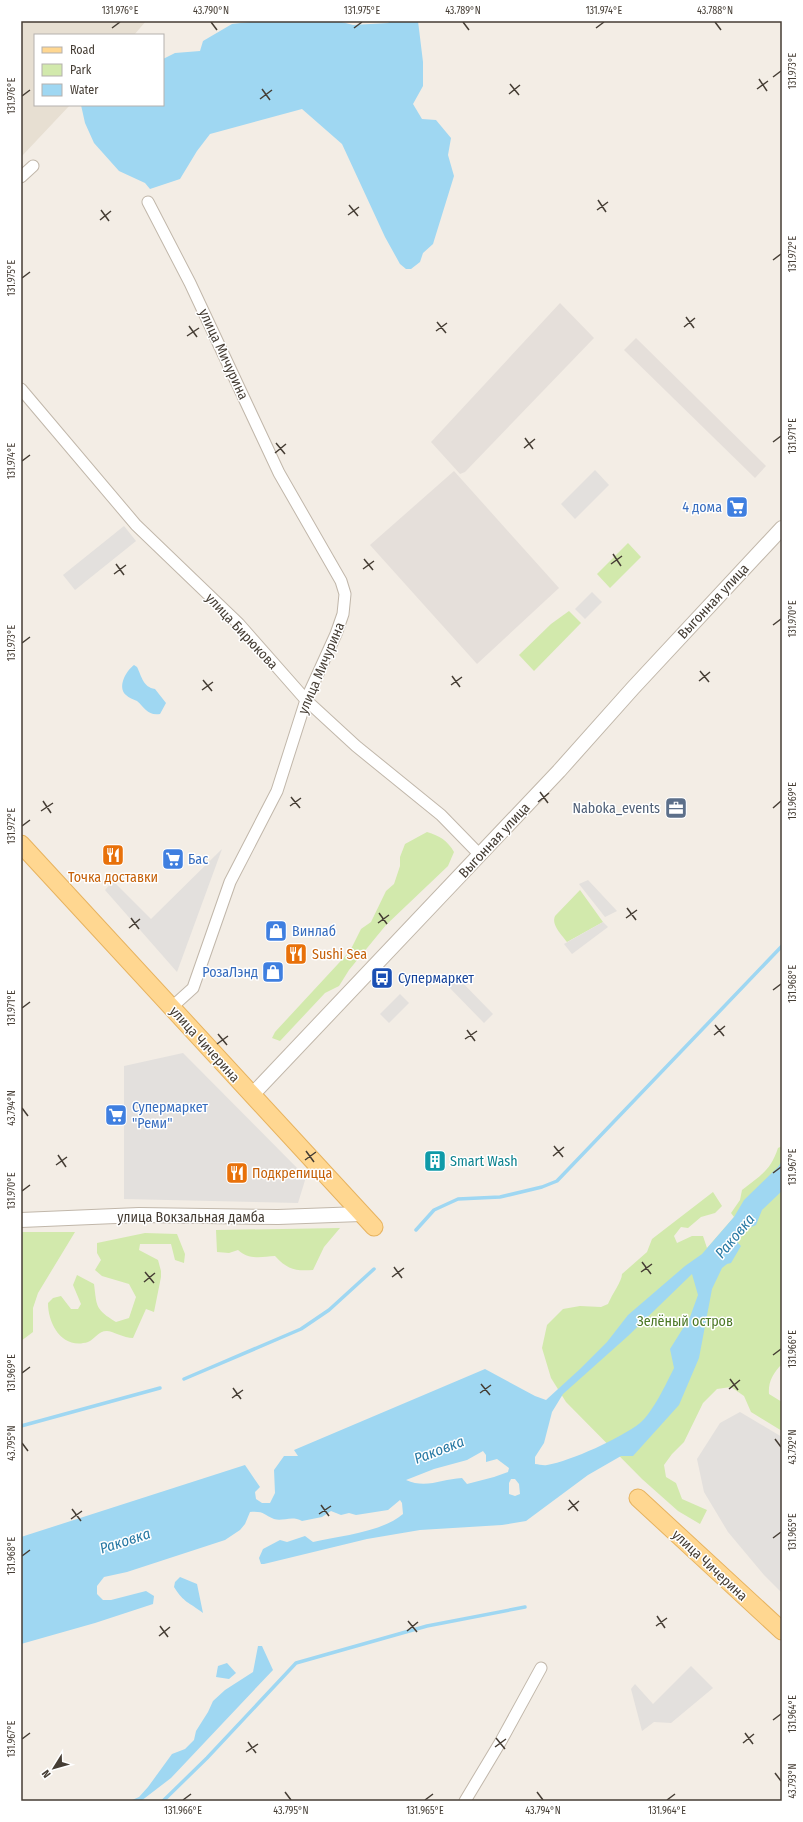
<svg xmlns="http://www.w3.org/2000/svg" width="803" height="1822" viewBox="0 0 803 1822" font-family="'Fira Sans Condensed',sans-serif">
<rect width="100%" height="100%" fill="#f3ede5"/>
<path fill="#e7dfd2" d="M21,21H146L134,35H35V105H70L21,157Z"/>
<g fill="#e5dfda">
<path d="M560,303L594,338L465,472L460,474L431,442Z"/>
<path d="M636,338L766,466L755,478L624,350Z"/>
<path d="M454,471L559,588L477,664L370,545Z"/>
</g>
<g fill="#d2e9ac">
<path d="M628,543L641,557L610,588L597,574Z"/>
<path d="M569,611L581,623L534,671L519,655L551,624Z"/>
<path d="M427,832C440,836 447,840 454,852L448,866L386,925L349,970L339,986L325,993L280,1041L272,1038L275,1032L350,951L361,929L371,922L386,891L394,884L400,866V857L405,844Z"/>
<path d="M580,890L603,922L567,942C562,935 551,925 555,916Z"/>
<path d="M782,1146V1364C773,1373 768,1382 769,1394L782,1402V1431L751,1412L744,1396L731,1387L717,1389L703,1403L684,1442L672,1454L664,1465L666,1477L676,1483L682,1499L707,1510L700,1524L678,1511L642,1479L566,1402L551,1378L542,1348L547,1325L563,1309L580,1306L601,1307L608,1304C612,1294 622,1281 622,1274L647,1252L652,1239L713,1192L722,1206L715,1213L701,1217L688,1228L681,1227L674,1236L677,1243L692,1236H703L707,1248L734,1217L731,1213L740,1200L742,1190C760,1175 770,1172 778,1148Z"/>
<path d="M340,1228L324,1247L313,1270C295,1271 288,1270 275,1256C261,1257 249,1260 238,1250L229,1253L217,1252L216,1230Z"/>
<path d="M21,1232H75L38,1293L33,1308V1332L21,1341Z"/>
<path d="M145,1233L177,1234L185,1254L184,1263L175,1260L171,1244H140L139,1250L158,1260L161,1271V1277L154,1312L146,1309L133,1338C124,1338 112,1331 107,1331C98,1331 95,1339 88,1342C62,1350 48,1324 48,1303L53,1298L61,1296L71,1309H78L81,1304L73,1285L77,1275L94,1284C97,1307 95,1309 116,1322L129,1318L136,1297L129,1284L102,1276L95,1270L101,1260L97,1253V1243Z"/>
</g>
<g fill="#e3e0dd">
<path d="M595,470L609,485L575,519L561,504Z"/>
<path d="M124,526L136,541L75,590L63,575Z"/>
<path d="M592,592L602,602L585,619L575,609Z"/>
<path d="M222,849L177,972L105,890L113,881L151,919Z"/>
<path d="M588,880L617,911L605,917L579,884Z"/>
<path d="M603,922L608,927L572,954L564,944Z"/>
<path d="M454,974L493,1014L484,1023L445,983Z"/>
<path d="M400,994L409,1003L389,1023L380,1014Z"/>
<path d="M183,1053L306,1177L298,1203L124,1199V1066Z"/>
<path d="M740,1412L782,1437V1593L764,1575L728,1532L704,1492L697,1459L720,1423Z"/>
<path d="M691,1666L713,1688L671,1723L654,1722L642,1731L631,1689L635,1684L653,1704Z"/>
</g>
<g fill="#9fd7f2" fill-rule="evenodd">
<path d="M258,21H338L353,25L388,23L390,21H418L423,62V86L413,104L422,119L436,120L451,138L448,155L454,176L433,244L423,253L420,262L411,269H406L400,264L385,237L342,144L302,109L210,134L197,151L180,179L150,189L145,183L119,171L94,143L85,123L81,105H163V59L175,53L200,51L203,41L232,24Z"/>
<path d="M134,665L137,667C142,677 143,687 155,689L166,703L160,714C148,716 145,708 137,701C133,699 129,698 126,695C117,687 126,671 134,665Z"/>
<path d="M782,1161V1191L762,1210L756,1225L745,1230L737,1242L741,1246L731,1263L727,1264L722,1268L712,1289L699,1358L679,1405L633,1456H621L588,1475L526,1521L502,1525L420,1530L367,1539L264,1564H261L259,1558L263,1549L280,1540L287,1542L305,1536L313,1542C340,1536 382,1532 403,1514L402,1503L400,1500L388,1510L356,1515L349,1513L341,1515L331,1511L322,1517L302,1521C291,1515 283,1522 274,1519C263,1515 265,1511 250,1512L245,1524L240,1530L225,1540L127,1572L104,1577L97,1586V1594L103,1600H111L146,1591L154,1596L153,1604L95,1623L21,1644V1537L245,1465L260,1487L255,1492L256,1499L262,1503H270L275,1493L274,1470L284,1456H298L294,1450L485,1369L535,1396L546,1400L580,1369L607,1342L628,1315L685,1266L702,1254L734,1217L744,1200L778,1167ZM692,1274L698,1295L690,1317L670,1349L674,1368C666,1384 653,1412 640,1423C621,1438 571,1461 547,1465C543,1466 539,1464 535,1464V1457L544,1443L552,1412L563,1394L628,1336ZM483,1451L486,1455V1462L497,1459L509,1468L508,1472L494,1477L467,1484L462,1478C442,1479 426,1489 406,1480L434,1469L467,1460ZM511,1479H515L519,1484L520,1494L515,1496L509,1494V1483Z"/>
<path d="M180,1577L197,1584L203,1613C189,1602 184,1603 174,1587L175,1582Z"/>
<path d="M258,1646H262L273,1670L171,1778L141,1801H130L139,1797L148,1787L172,1754L185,1749L194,1740L196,1731L208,1712L213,1701L225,1690L253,1672Z"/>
<path d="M227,1663L236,1673L229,1679L216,1677L218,1666Z"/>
</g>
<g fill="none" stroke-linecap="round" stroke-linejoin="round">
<g stroke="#9fd7f2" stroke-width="3.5">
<path d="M416,1230L434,1210L458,1199L500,1197L542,1187L557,1181L782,946"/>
<path d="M184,1379L301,1329L329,1310L374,1269"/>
<path d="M21,1426L160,1388"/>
<path d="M163,1801L207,1758L296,1663L427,1626L525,1607"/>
</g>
<g stroke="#c1b7aa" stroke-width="13">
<g id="minor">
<path d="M21,177L33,166"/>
<path d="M148,202L190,283L279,473L341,581L345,594L343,614L336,634L306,700L277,791L230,882L193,988L172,1007"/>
<path d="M21,389L136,525L239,624L306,700L356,746L441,815L480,855"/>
<path d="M465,1801L501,1741L541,1668"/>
</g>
</g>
<g stroke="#c1b7aa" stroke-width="16">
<g id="tertiary">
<path d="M252,1095L559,771L633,688L782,528"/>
<path d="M21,1220L139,1215L278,1217L361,1214"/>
</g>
</g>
<g stroke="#e7b35f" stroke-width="19">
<g id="primary">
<path d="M21,844L374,1227"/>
<path d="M638,1498L782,1631"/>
</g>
</g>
<use href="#minor" stroke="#fff" stroke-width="11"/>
<use href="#tertiary" stroke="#fff" stroke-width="14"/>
<use href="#primary" stroke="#ffd791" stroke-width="17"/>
</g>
<path fill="none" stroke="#453d34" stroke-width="1.5" d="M211,22L217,30M463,22L469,30M715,22L721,30M112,28L120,22M354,28L362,22M596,28L604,22M773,77L781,71M759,79L767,91M510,84L519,95M262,89L270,100M757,89L768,81M509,94L520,85M22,96L30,90M260,99L272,90M598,200L606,212M349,205L358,216M101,210L109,221M597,210L608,202M348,215L359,207M100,220L111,211M773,260L781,254M22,278L30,272M686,317L694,328M437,322L446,333M189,326L197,337M684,327L695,318M436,331L447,323M187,336L199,328M525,438L533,449M773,442L781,436M276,443L285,454M524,448L535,439M275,453L286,444M22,461L30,455M613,554L621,566M364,559L373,570M116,564L124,575M611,564L622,556M363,569L374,561M114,574L126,565M773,625L781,619M22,643L30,637M700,671L709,682M452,676L460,687M203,680L212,691M699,681L710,672M451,685L462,677M202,690L213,682M540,792L548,803M291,797L300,808M43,801L51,813M538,802L549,793M290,806L301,798M773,808L781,801M41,811L53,803M22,826L30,820M627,908L636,920M379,913L387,924M131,918L139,929M626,918L637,910M378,923L389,915M129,928L140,919M773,990L781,984M22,1008L30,1002M715,1025L724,1036M467,1030L475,1041M218,1034L227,1045M714,1035L725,1026M465,1039L477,1031M217,1044L228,1036M22,1108L28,1116M554,1146L563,1157M306,1151L314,1162M58,1155L66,1167M553,1156L564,1147M305,1160L316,1152M56,1165L67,1157M773,1173L781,1167M22,1191L30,1185M642,1262L651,1274M394,1267L402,1278M145,1272L154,1283M641,1272L652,1264M392,1277L404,1268M144,1282L155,1273M773,1355L781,1349M22,1373L30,1367M730,1379L738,1390M481,1384L490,1395M233,1388L241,1399M729,1389L740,1380M480,1393L491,1385M232,1398L243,1390M775,1439L781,1447M22,1443L28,1451M569,1500L578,1511M321,1505L329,1516M72,1509L81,1521M568,1510L579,1501M319,1514L331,1506M71,1519L82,1511M773,1538L781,1532M22,1556L30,1550M657,1616L665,1628M408,1621L417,1632M160,1626L168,1637M656,1626L667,1618M407,1631L418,1622M159,1636L170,1627M773,1720L781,1714M745,1733L753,1744M496,1738L505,1749M22,1739L30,1733M248,1742L256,1753M743,1743L754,1734M495,1747L506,1739M246,1752L258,1744M775,1773L781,1781M285,1792L291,1800M537,1792L543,1800M183,1800L191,1794M425,1800L433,1794M667,1800L675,1794"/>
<defs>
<g id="supermarket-square" transform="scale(1.15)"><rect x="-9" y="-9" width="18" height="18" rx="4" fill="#3f7fe0" stroke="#fff"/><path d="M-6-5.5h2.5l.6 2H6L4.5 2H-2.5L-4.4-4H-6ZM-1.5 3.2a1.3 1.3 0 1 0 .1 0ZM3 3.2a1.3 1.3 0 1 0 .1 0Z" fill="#fff"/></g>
<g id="office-square" transform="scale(1.15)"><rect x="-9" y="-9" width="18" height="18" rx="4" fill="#5c6f8a" stroke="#fff"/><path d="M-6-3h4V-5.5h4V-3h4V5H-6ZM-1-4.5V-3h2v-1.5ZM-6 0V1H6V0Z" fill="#fff"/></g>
<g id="restaurant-square" transform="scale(1.15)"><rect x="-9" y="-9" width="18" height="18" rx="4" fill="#e8710a" stroke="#fff"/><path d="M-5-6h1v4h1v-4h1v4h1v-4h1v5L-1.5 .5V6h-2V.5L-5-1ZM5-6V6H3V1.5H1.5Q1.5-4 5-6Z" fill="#fff"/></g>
<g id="shop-square" transform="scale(1.15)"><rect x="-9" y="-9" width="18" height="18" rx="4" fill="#3f7fe0" stroke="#fff"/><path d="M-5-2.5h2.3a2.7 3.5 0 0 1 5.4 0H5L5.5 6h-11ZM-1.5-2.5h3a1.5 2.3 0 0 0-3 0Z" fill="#fff"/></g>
<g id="bus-square" transform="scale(1.15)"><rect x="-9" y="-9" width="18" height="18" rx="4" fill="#1a4fb4" stroke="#fff"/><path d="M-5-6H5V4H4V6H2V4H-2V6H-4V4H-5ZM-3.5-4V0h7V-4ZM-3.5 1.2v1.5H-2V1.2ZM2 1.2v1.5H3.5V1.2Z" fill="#fff"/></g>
<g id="building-square" transform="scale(1.15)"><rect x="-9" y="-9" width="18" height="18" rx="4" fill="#0f9aa8" stroke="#fff"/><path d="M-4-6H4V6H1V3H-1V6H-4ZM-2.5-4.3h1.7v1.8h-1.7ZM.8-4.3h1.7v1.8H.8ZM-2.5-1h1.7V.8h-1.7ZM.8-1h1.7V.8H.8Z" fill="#fff"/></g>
</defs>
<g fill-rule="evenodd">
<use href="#supermarket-square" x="737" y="507"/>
<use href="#office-square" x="676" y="808"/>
<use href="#restaurant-square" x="113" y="855"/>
<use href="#supermarket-square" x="173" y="859"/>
<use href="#shop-square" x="276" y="931"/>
<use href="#restaurant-square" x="296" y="954"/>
<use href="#shop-square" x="273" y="972"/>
<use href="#bus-square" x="382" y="978"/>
<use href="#supermarket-square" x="116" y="1115"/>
<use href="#building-square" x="435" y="1161"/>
<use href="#restaurant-square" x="237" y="1173"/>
</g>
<g text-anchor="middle" stroke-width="3" stroke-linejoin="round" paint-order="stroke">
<g font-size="14" fill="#453d34" stroke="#fff">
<text transform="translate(224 354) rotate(65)" y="5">улица Мичурина</text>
<text transform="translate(713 601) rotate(-47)" y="5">Выгонная улица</text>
<text transform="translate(242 631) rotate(47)" y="5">улица Бирюкова</text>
<text transform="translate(321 668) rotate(-67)" y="5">улица Мичурина</text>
<text transform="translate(494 840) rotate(-47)" y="5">Выгонная улица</text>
<text transform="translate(205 1044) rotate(48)" y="5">улица Чичерина</text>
<text x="191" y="1222">улица Вокзальная дамба</text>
<text transform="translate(710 1565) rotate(43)" y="5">улица Чичерина</text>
</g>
<g font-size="14" fill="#366cbe" stroke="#fff" text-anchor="start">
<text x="722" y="512" text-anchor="end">4 дома</text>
<text x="188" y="864">Бас</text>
<text x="292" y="936">Винлаб</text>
<text x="258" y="977" text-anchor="end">РозаЛэнд</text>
<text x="132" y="1112">Супермаркет<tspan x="132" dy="16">"Реми"</tspan></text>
</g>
<g font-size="14" fill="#4e5e75" stroke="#fff" text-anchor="end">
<text x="660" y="813">Naboka_events</text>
</g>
<g font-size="14" fill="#c56008" stroke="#fff" text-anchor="start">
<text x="113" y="882" text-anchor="middle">Точка доставки</text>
<text x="312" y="959">Sushi Sea</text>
<text x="252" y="1178">Подкрепицца</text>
</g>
<g font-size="14" fill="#164399" stroke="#fff" text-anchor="start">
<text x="398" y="983">Супермаркет</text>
</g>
<g font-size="14" fill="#0d838f" stroke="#fff" text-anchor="start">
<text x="450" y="1166">Smart Wash</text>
</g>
<g font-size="14" fill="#4c7826" stroke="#fff">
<text x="685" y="1326">Зелёный остров</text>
</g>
<g font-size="15" font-style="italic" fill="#2879a4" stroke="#fff">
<text transform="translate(735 1236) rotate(-50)" y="5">Раковка</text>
<text transform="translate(439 1450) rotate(-21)" y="5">Раковка</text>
<text transform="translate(125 1541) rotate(-18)" y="5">Раковка</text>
</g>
</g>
<rect width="803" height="1822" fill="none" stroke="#ffffff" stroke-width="44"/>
<rect x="34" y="34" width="130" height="72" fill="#ffffff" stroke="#b5b1ae"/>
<rect x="42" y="47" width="20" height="6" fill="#ffd791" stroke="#b5b1ae"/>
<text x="70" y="54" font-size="12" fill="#453d34">Road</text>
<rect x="42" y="64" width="20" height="12" fill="#d2e9ac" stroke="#b5b1ae"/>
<text x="70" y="74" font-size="12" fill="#453d34">Park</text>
<rect x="42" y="84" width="20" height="12" fill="#9fd7f2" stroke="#b5b1ae"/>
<text x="70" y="94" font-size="12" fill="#453d34">Water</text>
<g transform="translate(54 1768) rotate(233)" stroke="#ffffff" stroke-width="3" paint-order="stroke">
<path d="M0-3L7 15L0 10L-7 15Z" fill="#453d34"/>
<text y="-6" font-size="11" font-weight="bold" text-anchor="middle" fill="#453d34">N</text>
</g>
<rect x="22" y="22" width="759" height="1778" fill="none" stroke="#453d34" stroke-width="1.5"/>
<g font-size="10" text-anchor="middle" fill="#453d34">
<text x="120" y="14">131.976°E</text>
<text x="211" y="14">43.790°N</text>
<text x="362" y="14">131.975°E</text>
<text x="463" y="14">43.789°N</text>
<text x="604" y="14">131.974°E</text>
<text x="715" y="14">43.788°N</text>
<text transform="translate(792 71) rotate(-90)" y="4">131.973°E</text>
<text transform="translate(11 96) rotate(-90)" y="4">131.976°E</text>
<text transform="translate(792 254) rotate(-90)" y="4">131.972°E</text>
<text transform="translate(11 278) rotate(-90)" y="4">131.975°E</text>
<text transform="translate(792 436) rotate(-90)" y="4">131.971°E</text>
<text transform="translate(11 461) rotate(-90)" y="4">131.974°E</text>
<text transform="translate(792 619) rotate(-90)" y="4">131.970°E</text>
<text transform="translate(11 643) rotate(-90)" y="4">131.973°E</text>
<text transform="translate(792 801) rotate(-90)" y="4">131.969°E</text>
<text transform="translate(11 826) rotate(-90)" y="4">131.972°E</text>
<text transform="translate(792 984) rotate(-90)" y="4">131.968°E</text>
<text transform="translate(11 1008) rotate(-90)" y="4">131.971°E</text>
<text transform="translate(11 1108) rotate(-90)" y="4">43.794°N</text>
<text transform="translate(792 1167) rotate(-90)" y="4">131.967°E</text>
<text transform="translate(11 1191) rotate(-90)" y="4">131.970°E</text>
<text transform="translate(792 1349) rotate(-90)" y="4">131.966°E</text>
<text transform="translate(11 1373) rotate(-90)" y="4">131.969°E</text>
<text transform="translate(11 1443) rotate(-90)" y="4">43.795°N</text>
<text transform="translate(792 1447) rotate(-90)" y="4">43.792°N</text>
<text transform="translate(792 1532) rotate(-90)" y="4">131.965°E</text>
<text transform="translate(11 1556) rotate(-90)" y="4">131.968°E</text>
<text transform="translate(792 1714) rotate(-90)" y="4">131.964°E</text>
<text transform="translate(11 1739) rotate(-90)" y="4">131.967°E</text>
<text transform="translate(792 1781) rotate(-90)" y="4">43.793°N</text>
<text x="183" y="1814">131.966°E</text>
<text x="291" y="1814">43.795°N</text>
<text x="425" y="1814">131.965°E</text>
<text x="543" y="1814">43.794°N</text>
<text x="667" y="1814">131.964°E</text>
</g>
</svg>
